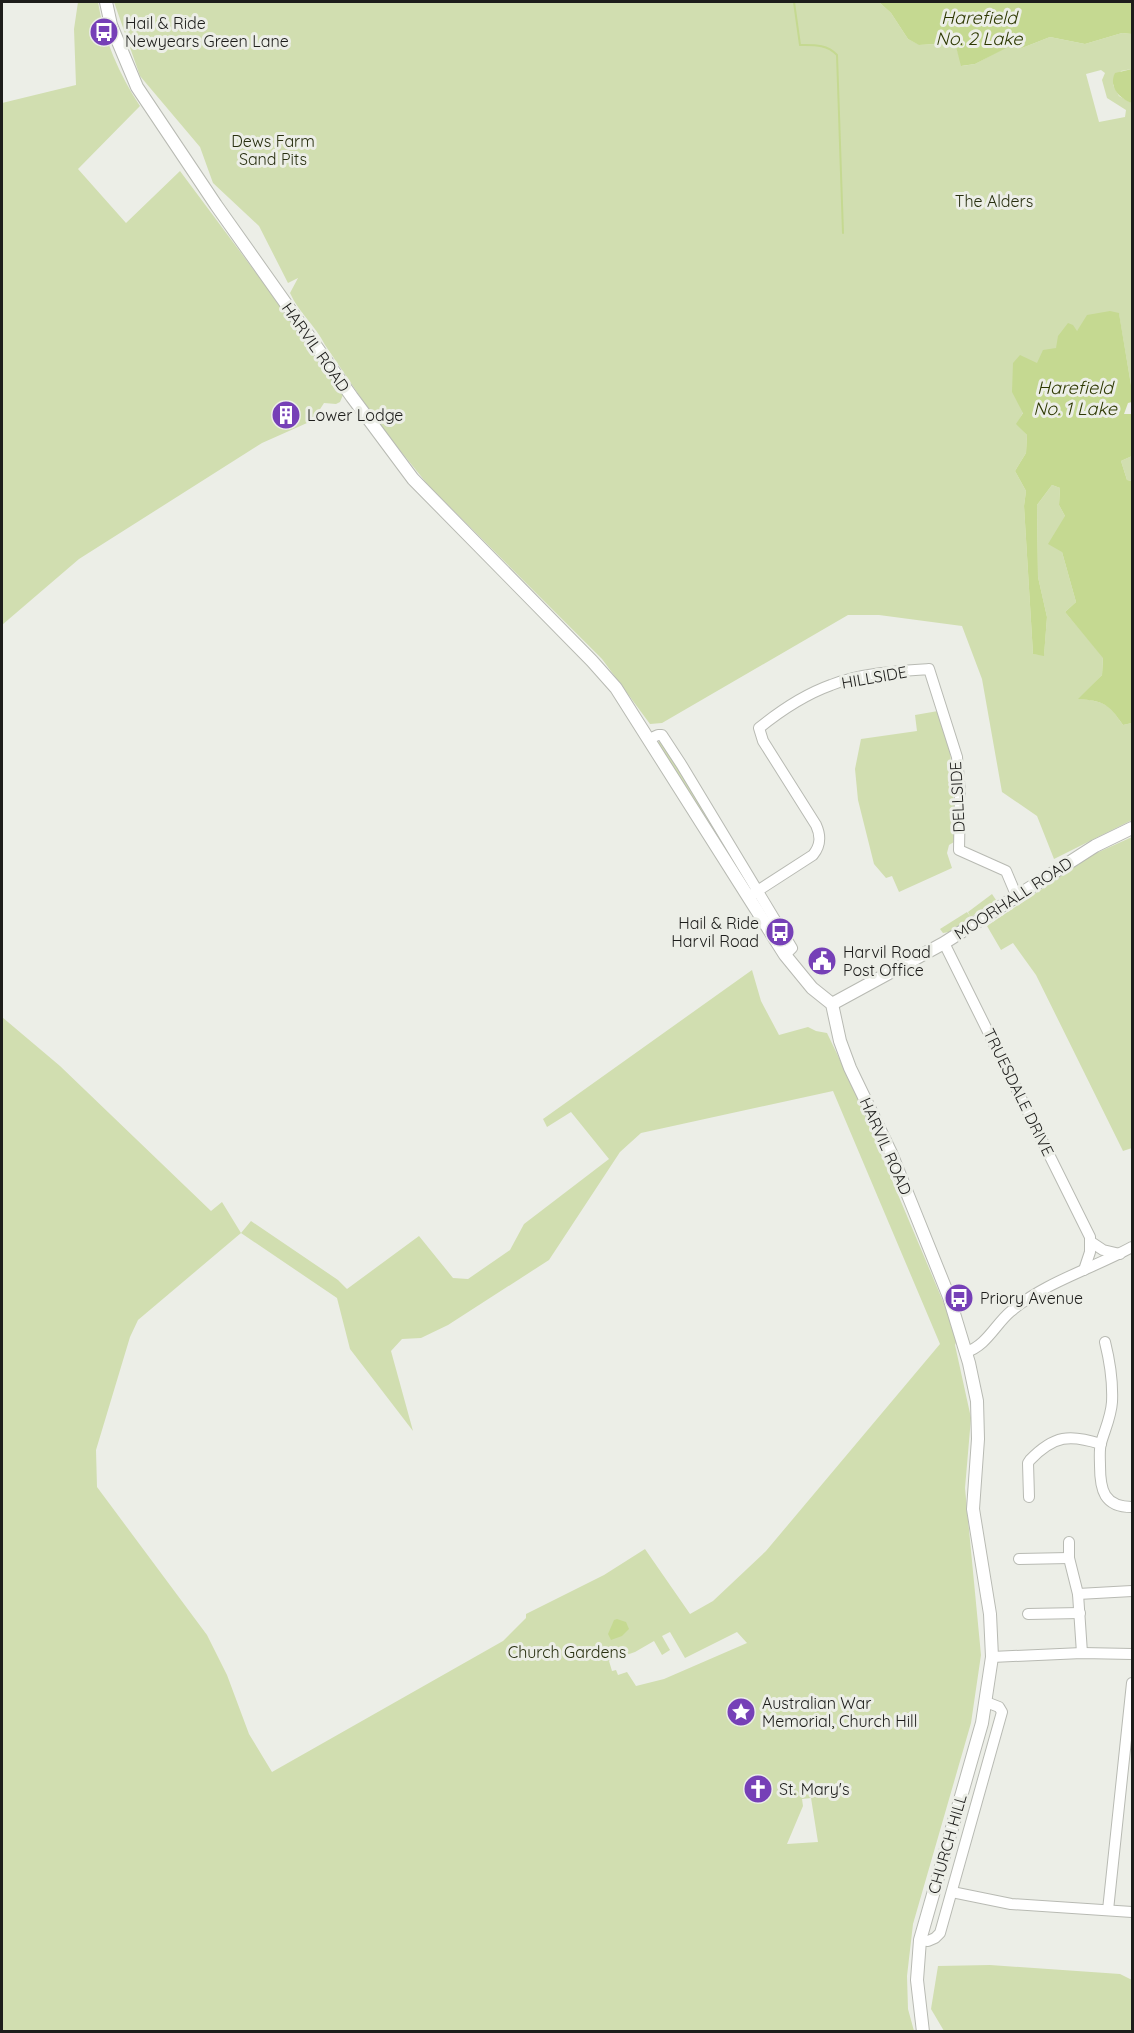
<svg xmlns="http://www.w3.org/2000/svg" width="1134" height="2033" viewBox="0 0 1134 2033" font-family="Quicksand,sans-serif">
<rect width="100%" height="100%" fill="#eceee7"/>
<g fill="#d1deb0" fill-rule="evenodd">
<path d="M78,2H98C104,40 119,74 140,106L78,169L126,223L180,171L306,340L343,395L340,402L336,404L324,403L315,417L307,423L262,443L79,559L2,625V103L76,85L74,29Z"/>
<path d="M114,2H879L891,13L908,39L920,45L955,43L962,66L975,64L1010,45L1022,48L1050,37L1085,44L1122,33L1132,34V69L1121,71L1113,85L1119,96L1132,103V391L1119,314L1077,331L1056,348L1017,424L1027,435L1026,453L1015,471L1026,491L1024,506L1033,654L1044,655L1047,617L1038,577L1037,505L1052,485L1060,488L1059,505L1065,516L1062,552L1076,602L1065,612L1103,657L1102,675L1079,699C1104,701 1109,704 1123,725L1132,723V820L1054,859L1037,816L1002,792L982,679L962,626L879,615H848L662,723L650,724L602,659L428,485L378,423L325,345C315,325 299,313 290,293L298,278L288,283L259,226L213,183L200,147L140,76ZM1101,70L1105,73L1102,80L1107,98L1126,110L1125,117L1099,122L1086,74Z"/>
<path d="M1132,456V481L1127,480L1121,461Z"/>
<path d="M938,711L950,749L954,805V842L949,845L947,853L952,868L899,892L892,876L886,878L874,864L858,800L855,769L861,739L917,731L915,715Z"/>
<path d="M660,740L751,887L750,889L658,743Z"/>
<path d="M1132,837V1148L1123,1151L1036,975L1013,943L1001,950L987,926L1092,855Z"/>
<path d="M992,894L996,900L949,932L943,933L940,929L967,912L970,916L968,912Z"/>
<path d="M752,970L761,1001L779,1035L808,1027L816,1031L827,1033L851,1083L958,1337L955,1345L971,1418L965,1488L981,1655L971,1723L913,1924L907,1976L908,2009L914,2031H2V1017L60,1066L211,1211L222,1202L241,1233L251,1221L338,1280L347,1289L419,1236L453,1278L468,1279L510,1250L524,1224L609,1159L571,1112L547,1127L543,1119ZM833,1091L940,1344L766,1551L713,1601L690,1614L645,1549L604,1575L526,1614V1618L503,1641L272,1772L249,1734L227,1675L207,1635L97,1487L96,1450L130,1337L138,1320L241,1233L337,1298L350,1349L413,1431L391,1351L402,1339L421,1338L448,1325L549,1260L620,1152L641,1133ZM670,1632L685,1658L737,1632L747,1643L664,1679L636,1686L627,1672L618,1675L616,1670L612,1671L609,1661L635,1652L654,1641L662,1655L670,1650L662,1636ZM811,1798L818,1842L787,1844L803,1806L802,1799Z"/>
<path d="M990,1965L1120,1974L1132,1980V2031H944L931,2009L938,1966Z"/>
</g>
<g fill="#c5d991">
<path d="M879,2H1132V34L1122,33L1085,44L1050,37L1022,48L1010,46L975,64L961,66L955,43L919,45L908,39L891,13Z"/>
<path d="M1132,69V103C1120,99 1108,87 1115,73Z"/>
<path d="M1110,311L1119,313L1132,391V402L1128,403L1124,414H1132V456L1121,461L1127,480L1132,481V723L1123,725C1108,703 1103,701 1078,699L1102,675L1103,658L1065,612L1076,602L1062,552L1048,544L1065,516L1059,505L1060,488L1052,485L1037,505L1038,577L1047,617L1044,656L1033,654L1024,506L1026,491L1015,471L1026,453L1027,435L1016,424L1023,413L1012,392L1013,363L1020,355L1037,363L1043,350L1056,348L1058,336L1068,323L1073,325L1077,331L1087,315Z"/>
<path d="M617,1619L626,1622L629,1629L622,1636L611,1640L608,1634L614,1620Z"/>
</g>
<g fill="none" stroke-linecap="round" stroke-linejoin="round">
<path stroke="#c5d991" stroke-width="2" d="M794,2L800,45C814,45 827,44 837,55L843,233"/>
<g stroke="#b8bab3" stroke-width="12">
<g id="minor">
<path d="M649,739L658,735H662L681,764L792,948L785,955"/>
<path d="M748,897L813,855C821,845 821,836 816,825L763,741L759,728C780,711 806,694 831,685C861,673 897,671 929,669L957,757L960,793L959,850L1006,871L1017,897"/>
<path d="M944,943L1090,1237V1252L1084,1270"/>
<path d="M1091,1242L1103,1250L1120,1254"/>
<path d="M1105,1342C1110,1362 1113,1381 1112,1402C1111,1417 1105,1429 1101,1443C1099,1450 1100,1459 1100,1466C1100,1490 1104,1507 1132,1507"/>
<path d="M966,1352C986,1346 995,1325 1010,1312C1045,1282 1092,1269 1132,1247"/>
<path d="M1029,1497L1028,1463L1030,1460C1054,1435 1070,1434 1101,1444"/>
<path d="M1069,1542V1558L1078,1594L1082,1653"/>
<path d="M1019,1559L1069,1558"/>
<path d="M1078,1594L1132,1591"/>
<path d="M1028,1614L1080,1613"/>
<path d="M992,1657L1082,1653L1132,1654"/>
<path d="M952,1892L1011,1904L1132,1912"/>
<path d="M1108,1910L1132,1683"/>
<path d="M920,1940L928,1941L935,1938L940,1933L1002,1712L999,1707L986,1702"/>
</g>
</g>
<g stroke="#b8bab3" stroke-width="14">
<g id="tertiary">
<path d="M106,2L111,25L137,87L216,205L352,397L413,479L592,661L616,688L785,955L812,988L832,1004L840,1041L850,1068L891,1153L949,1297L969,1363L977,1401L978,1439L973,1509L990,1614L992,1657L982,1723L920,1940L917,1980L923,2032"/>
<path d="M832,1004L944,943L1095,846L1132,828"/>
</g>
</g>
<use href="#minor" stroke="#fff" stroke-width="10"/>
<use href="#tertiary" stroke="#fff" stroke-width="12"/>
</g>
<defs>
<g id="bus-disc" transform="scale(1.5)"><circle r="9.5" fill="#7640b7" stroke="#eceee7"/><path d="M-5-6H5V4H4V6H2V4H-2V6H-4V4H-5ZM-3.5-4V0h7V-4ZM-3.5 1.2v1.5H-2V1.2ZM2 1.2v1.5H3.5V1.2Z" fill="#fff"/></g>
<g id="building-disc" transform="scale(1.5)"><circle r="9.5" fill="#7640b7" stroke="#eceee7"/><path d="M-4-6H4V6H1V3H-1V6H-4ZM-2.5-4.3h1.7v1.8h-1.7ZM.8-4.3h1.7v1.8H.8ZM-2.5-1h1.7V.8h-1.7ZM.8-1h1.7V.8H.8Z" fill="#fff"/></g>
<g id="civic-disc" transform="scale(1.5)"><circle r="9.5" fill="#7640b7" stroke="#eceee7"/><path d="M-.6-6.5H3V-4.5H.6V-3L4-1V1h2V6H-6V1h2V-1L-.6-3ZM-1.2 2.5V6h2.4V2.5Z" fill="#fff"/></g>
<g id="sight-disc" transform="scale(1.5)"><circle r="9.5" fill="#7640b7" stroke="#eceee7"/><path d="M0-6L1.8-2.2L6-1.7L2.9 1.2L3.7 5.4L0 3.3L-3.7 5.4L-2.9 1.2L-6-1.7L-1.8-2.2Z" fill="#fff"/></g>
<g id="church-disc" transform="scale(1.5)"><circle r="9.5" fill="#7640b7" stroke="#eceee7"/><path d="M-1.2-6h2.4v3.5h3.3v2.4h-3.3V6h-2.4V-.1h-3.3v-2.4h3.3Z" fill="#fff"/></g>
</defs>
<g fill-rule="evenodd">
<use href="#bus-disc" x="104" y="32"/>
<use href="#building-disc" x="286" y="415"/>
<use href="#bus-disc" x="780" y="932"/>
<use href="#civic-disc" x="822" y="961"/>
<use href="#bus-disc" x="959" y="1298"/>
<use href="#sight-disc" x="741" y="1712"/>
<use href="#church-disc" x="758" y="1789"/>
</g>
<g text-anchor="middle" stroke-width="6" stroke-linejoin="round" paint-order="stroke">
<g font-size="16" fill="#1d1d1b" stroke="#eceee7" text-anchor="start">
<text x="125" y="29">Hail &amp; Ride<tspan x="125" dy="18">Newyears Green Lane</tspan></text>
<text x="307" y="421">Lower Lodge</text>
<text x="759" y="929" text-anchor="end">Hail &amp; Ride<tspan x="759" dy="18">Harvil Road</tspan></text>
<text x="843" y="958">Harvil Road<tspan x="843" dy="18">Post Office</tspan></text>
<text x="980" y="1304">Priory Avenue</text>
<text x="762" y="1709">Australian War<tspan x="762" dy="18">Memorial, Church Hill</tspan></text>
<text x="779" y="1795">St. Mary's</text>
</g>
<g font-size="16" fill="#282f10" stroke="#eceee7">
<text x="273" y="147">Dews Farm<tspan x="273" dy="18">Sand Pits</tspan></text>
<text x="994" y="207">The Alders</text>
<text x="567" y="1658">Church Gardens</text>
</g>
<g font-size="16" fill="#1d1d1b" stroke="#eceee7">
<text transform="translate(316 347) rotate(55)" y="6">HARVIL ROAD</text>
<text transform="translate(874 677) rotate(-10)" y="6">HILLSIDE</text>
<text transform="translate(957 797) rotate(-93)" y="6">DELLSIDE</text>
<text transform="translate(1013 898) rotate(-33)" y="6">MOORHALL ROAD</text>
<text transform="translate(1019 1092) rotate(64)" y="6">TRUESDALE DRIVE</text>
<text transform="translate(886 1146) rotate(66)" y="6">HARVIL ROAD</text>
<text transform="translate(947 1844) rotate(-74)" y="6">CHURCH HILL</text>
</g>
<g font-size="18" font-style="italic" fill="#2d3801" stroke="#eceee7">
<text x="979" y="24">Harefield<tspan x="979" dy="21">No. 2 Lake</tspan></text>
<text x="1075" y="394">Harefield<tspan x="1075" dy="21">No. 1 Lake</tspan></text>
</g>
</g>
<rect width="1134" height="2033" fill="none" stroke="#1d1d1b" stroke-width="6"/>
</svg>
